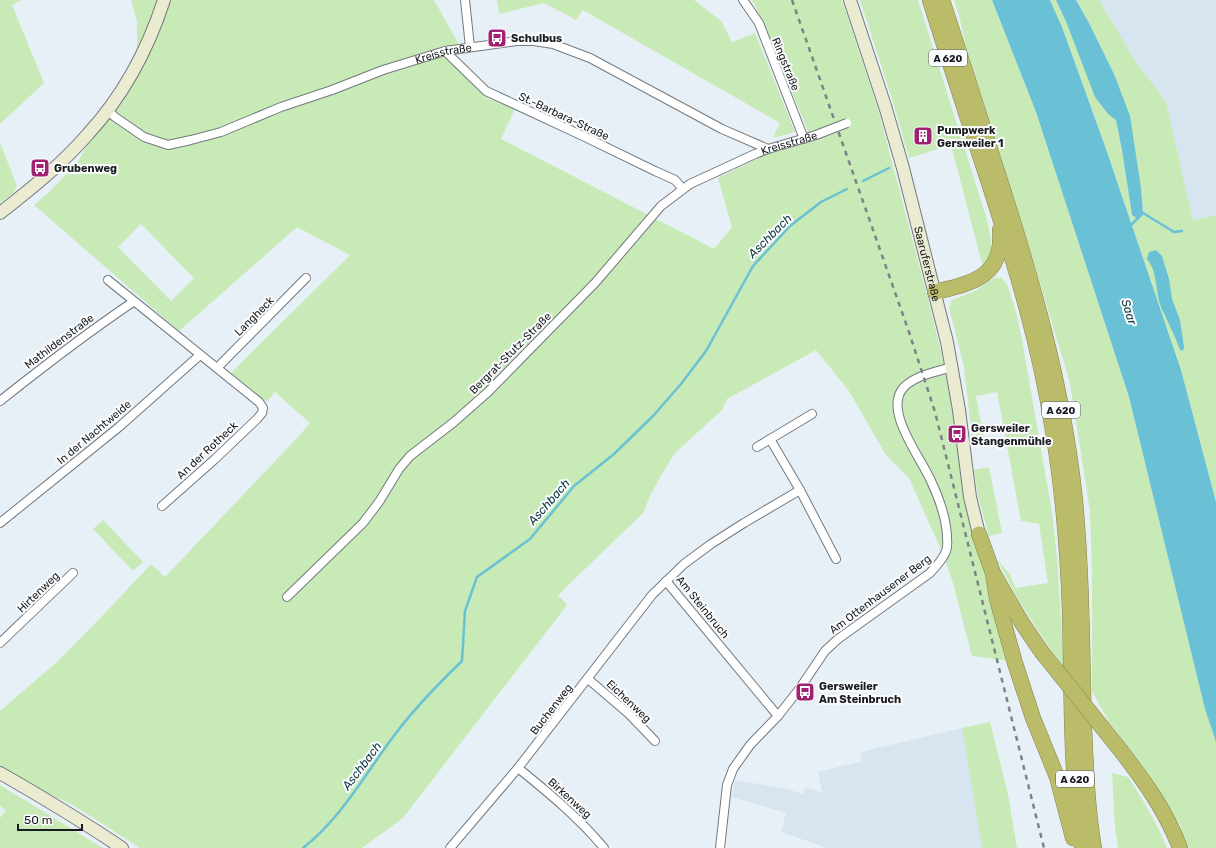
<svg xmlns="http://www.w3.org/2000/svg" width="1216" height="848" viewBox="0 0 1216 848" font-family="Rubik,sans-serif">
<rect width="100%" height="100%" fill="#e8f0f7"/>
<g fill="#d7e5f0">
<path d="M1099,0H1216V215L1193,221L1166,102L1134,59Z"/>
<path d="M962,728L982,848H827L781,832L786,813L732,797L735,780L787,789L803,794L805,788L822,792L818,772L862,761L860,752Z"/>
</g>
<g fill="#c7eab6" fill-rule="evenodd">
<path d="M0,0H21L12,5L44,83L0,124Z"/>
<path d="M131,0H434L462,50L443,54L490,99L515,109L501,139L714,249L732,227L718,178L763,156L812,141L764,24L752,0H842L878,109L927,295L941,352L953,414L965,496L971,525L1010,661L972,656L953,583L945,559L909,478L886,455L849,391L816,350L727,399L722,410L675,453L660,477L650,496L643,513L558,595L567,605L403,818L362,848H140L73,805L41,790L0,767V711L58,661L106,612L151,564L165,577L299,436L310,423L275,392L266,402L231,373L350,255L297,227L179,331L34,205L47,194L77,163L88,144L123,102L141,70L147,57L137,50V21ZM141,224L194,278L171,301L118,247Z"/>
<path d="M497,0H694L721,21L732,42L755,33L795,132L773,138L780,123L583,10L576,20L544,3L499,14Z"/>
<path d="M860,0H918L987,220C989,230 994,248 989,259C988,261 985,264 983,267L951,145L909,158L893,102Z"/>
<path d="M954,0H992L1036,112L1129,397L1205,709L1216,742V848H1189L1180,825L1142,764L1109,722L1092,691V571L1090,511L1070,383C1064,360 1056,339 1050,316C1023,225 994,134 965,43L959,15Z"/>
<path d="M1050,0H1056L1108,114L1116,119L1122,150L1132,215L1138,219L1143,213L1141,188L1114,74L1089,23L1076,0H1099L1134,59L1166,102L1193,221L1216,215V502L1181,370L1106,149L1062,27Z"/>
<path d="M0,143L17,186L13,193L0,203Z"/>
<path d="M994,278H1002L1007,284L1016,312L1022,340L1052,512L1057,558L1064,666C1037,632 1016,597 997,559L1009,573L1016,588L1048,583L1039,524L1021,521L997,392L976,396L985,444L973,446L964,367L949,307L952,300L977,290Z"/>
<path d="M989,467L1002,533L989,536L978,496L974,470Z"/>
<path d="M103,520L143,562L133,571L93,529Z"/>
<path d="M990,722L1008,794L1017,848H982L962,728Z"/>
<path d="M1112,773L1128,777C1143,800 1157,823 1167,848H1118L1115,827Z"/>
<path d="M0,785L103,848H0V818L6,810L0,806Z"/>
</g>
<g fill="#6ac1d5">
<path d="M992,0H1050L1062,27L1106,149L1181,370L1216,502V742L1205,709L1129,397L1036,112Z"/>
<path d="M1056,0H1076L1089,23L1114,74L1130,116L1141,188L1143,213L1138,219L1132,215L1122,150L1116,120L1108,114L1095,97L1067,24Z"/>
<path d="M1156,250L1162,256L1169,279L1172,299L1180,320L1184,347L1183,351L1180,350C1175,335 1167,321 1161,307C1155,291 1158,272 1147,259L1149,252Z"/>
</g>
<g fill="none" stroke-linecap="round" stroke-linejoin="round">
<g stroke="#6ac1d5" stroke-width="2.5">
<path d="M863,181L889,168"/>
<path d="M1129,225L1132,224L1143,213L1174,232L1182,231"/>
<path d="M303,848C340,819 363,778 390,741C411,712 436,686 462,661L465,611L477,577L530,539L574,486L614,454L653,416L681,384L706,351L753,266L790,226L821,202L847,189"/>
</g>
<g stroke="#73797f" stroke-width="10">
<g id="street">
<path d="M465,0L470,47"/>
<path d="M743,0L759,23L804,139"/>
<path d="M445,51L486,91L583,136L655,171L675,180L683,189"/>
<path id="s1" d="M107,110L115,117L144,137L168,145L191,140L221,132L281,107L332,90L383,70L445,51L517,41H534L553,44L590,58L722,129L768,149"/>
<path d="M108,280L259,402L263,408L262,413L257,419L215,459L162,506"/>
<path d="M217,368L306,278"/>
<path d="M0,401C44,366 87,333 133,302"/>
<path d="M770,439L800,490L836,559"/>
<path d="M757,447L812,414"/>
<path d="M0,523L119,427L200,355"/>
<path d="M666,581L778,716"/>
<path id="s2" d="M287,597L363,523L379,502L399,469L410,456L454,422L488,392L595,283L661,206L690,184L755,154L768,149L816,135"/>
<path d="M0,643L73,573"/>
<path d="M588,679L629,714L655,741"/>
<path d="M518,768C549,793 579,818 604,848"/>
<path d="M450,848L518,768L652,595L684,564L711,544L744,523L800,490"/>
<path d="M720,848L727,785L733,769L750,745L778,716L800,688L825,651L838,639L930,573C936,566 943,560 946,551C948,547 947,541 947,536C946,517 939,498 931,481C922,459 882,410 904,387C916,375 936,372 952,367"/>
</g>
</g>
<g stroke="#73797f" stroke-width="14">
<g id="secondary">
<path id="s3" d="M850,0L885,106L903,168L947,342L959,410L970,497L979,534"/>
<path d="M0,213C31,189 62,164 88,134C123,96 148,49 164,0"/>
<path d="M0,773C42,797 82,821 122,848"/>
</g>
</g>
<g stroke="#82844f" stroke-width="16">
<g id="highway">
<path d="M930,0C949,61 969,122 989,183C1015,264 1040,346 1053,431C1063,491 1068,552 1070,613C1072,691 1070,771 1082,848"/>
<path d="M942,0C960,54 977,108 994,162C1030,272 1063,384 1075,500C1082,575 1082,651 1084,726C1086,767 1087,808 1094,848"/>
<path d="M935,292C972,283 1004,277 1000,230"/>
<path d="M979,534L993,573L1022,623L1041,651"/>
<path d="M993,573L997,599L1015,663L1033,718L1057,777L1073,838"/>
<path d="M1122,752C1145,782 1167,813 1180,848"/>
</g>
</g>
<use href="#street" stroke="#fff" stroke-width="8"/>
<use href="#secondary" stroke="#ebebd2" stroke-width="12"/>
<use href="#highway" stroke="#bbbc6a" stroke-width="15"/>
<path stroke="#7e8388" stroke-width="2.5" stroke-dasharray="5 5" stroke-linecap="butt" d="M792,0L909,332L935,412L1044,848"/>
<g stroke="#73797f" stroke-width="10" stroke-linecap="butt">
<path id="street-bridge" d="M816,135L847,123"/>
</g>
<g stroke="#82844f" stroke-width="16" stroke-linecap="butt">
<path id="highway-bridge" d="M1041,651L1122,752"/>
</g>
<use href="#street-bridge" stroke="#fff" stroke-width="8"/>
<use href="#highway-bridge" stroke="#bbbc6a" stroke-width="15"/>
</g>
<defs>
<g id="bus-square" transform="scale(1)"><rect x="-9" y="-9" width="18" height="18" rx="4" fill="#a22071" stroke="#fbfcfe"/><path d="M-5-6H5V4H4V6H2V4H-2V6H-4V4H-5ZM-3.5-4V0h7V-4ZM-3.5 1.2v1.5H-2V1.2ZM2 1.2v1.5H3.5V1.2Z" fill="#fff"/></g>
<g id="building-square" transform="scale(1)"><rect x="-9" y="-9" width="18" height="18" rx="4" fill="#a22071" stroke="#fbfcfe"/><path d="M-4-6H4V6H1V3H-1V6H-4ZM-2.5-4.3h1.7v1.8h-1.7ZM.8-4.3h1.7v1.8H.8ZM-2.5-1h1.7V.8h-1.7ZM.8-1h1.7V.8H.8Z" fill="#fff"/></g>
</defs>
<g fill-rule="evenodd">
<use href="#bus-square" x="497" y="38"/>
<use href="#building-square" x="923" y="136"/>
<use href="#bus-square" x="40" y="168"/>
<use href="#bus-square" x="957" y="434"/>
<use href="#bus-square" x="805" y="692"/>
</g>
<g text-anchor="middle" stroke-width="4" stroke-linejoin="round" paint-order="stroke">
<g fill="#fbfcfe" stroke="#5d5e61" stroke-width="1">
<rect x="929" y="50" width="38" height="16" rx="3"/>
<rect x="1042" y="402" width="38" height="16" rx="3"/>
<rect x="1056" y="771" width="38" height="16" rx="3"/>
</g>
<g font-size="10" font-weight="bold" fill="#191b1e">
<text x="948" y="62">A 620</text>
<text x="1061" y="414">A 620</text>
<text x="1075" y="783">A 620</text>
</g>
<g font-size="11" font-weight="bold" fill="#191b1e" stroke="#fbfcfe" text-anchor="start">
<text x="511" y="42">Schulbus</text>
<text x="937" y="134">Pumpwerk<tspan x="937" dy="13">Gersweiler 1</tspan></text>
<text x="54" y="172">Grubenweg</text>
<text x="971" y="432">Gersweiler<tspan x="971" dy="13">Stangenmühle</tspan></text>
<text x="819" y="690">Gersweiler<tspan x="819" dy="13">Am Steinbruch</tspan></text>
</g>
<g font-size="11" fill="#191b1e" stroke="#fbfcfe">
<text dy="4" stroke="none"><textPath href="#s1" startOffset="362">Kreisstraße</textPath></text>
<text transform="translate(786 64) rotate(68)" y="4">Ringstraße</text>
<text transform="translate(564 116) rotate(25)" y="4">St.-Barbara-Straße</text>
<text dy="4" stroke="none"><textPath href="#s2" startOffset="687">Kreisstraße</textPath></text>
<text dy="4" stroke="none"><textPath href="#s3" startOffset="275">Saaruferstraße</textPath></text>
<text transform="translate(254 316) rotate(-45)" y="4">Langheck</text>
<text transform="translate(59 341) rotate(-37)" y="4">Mathildenstraße</text>
<text transform="translate(510 353) rotate(-45)" y="4">Bergrat-Stutz-Straße</text>
<text transform="translate(94 432) rotate(-40)" y="4">In der Nachtweide</text>
<text transform="translate(207 450) rotate(-43)" y="4">An der Rotheck</text>
<text transform="translate(38 592) rotate(-44)" y="4">Hirtenweg</text>
<text transform="translate(880 594) rotate(-37)" y="4">Am Ottenhausener Berg</text>
<text transform="translate(703 607) rotate(51)" y="4">Am Steinbruch</text>
<text transform="translate(629 701) rotate(43)" y="4">Eichenweg</text>
<text transform="translate(551 709) rotate(-52)" y="4">Buchenweg</text>
<text transform="translate(570 798) rotate(42)" y="4">Birkenweg</text>
</g>
<g font-size="12" font-style="italic" fill="#0d373f" stroke="#fbfcfe">
<text transform="translate(770 236) rotate(-45)" y="4">Aschbach</text>
<text transform="translate(1129 312) rotate(73)" y="4">Saar</text>
<text transform="translate(549 502) rotate(-49)" y="4">Aschbach</text>
<text transform="translate(362 766) rotate(-53)" y="4">Aschbach</text>
</g>
</g>
<path d="M18 824v6h64v-6" fill="none" stroke="#191b1e" stroke-width="2"/>
<text x="24" y="824" font-size="12" fill="#191b1e" stroke="#fbfcfe" stroke-width="3" paint-order="stroke">50 m</text>
</svg>
